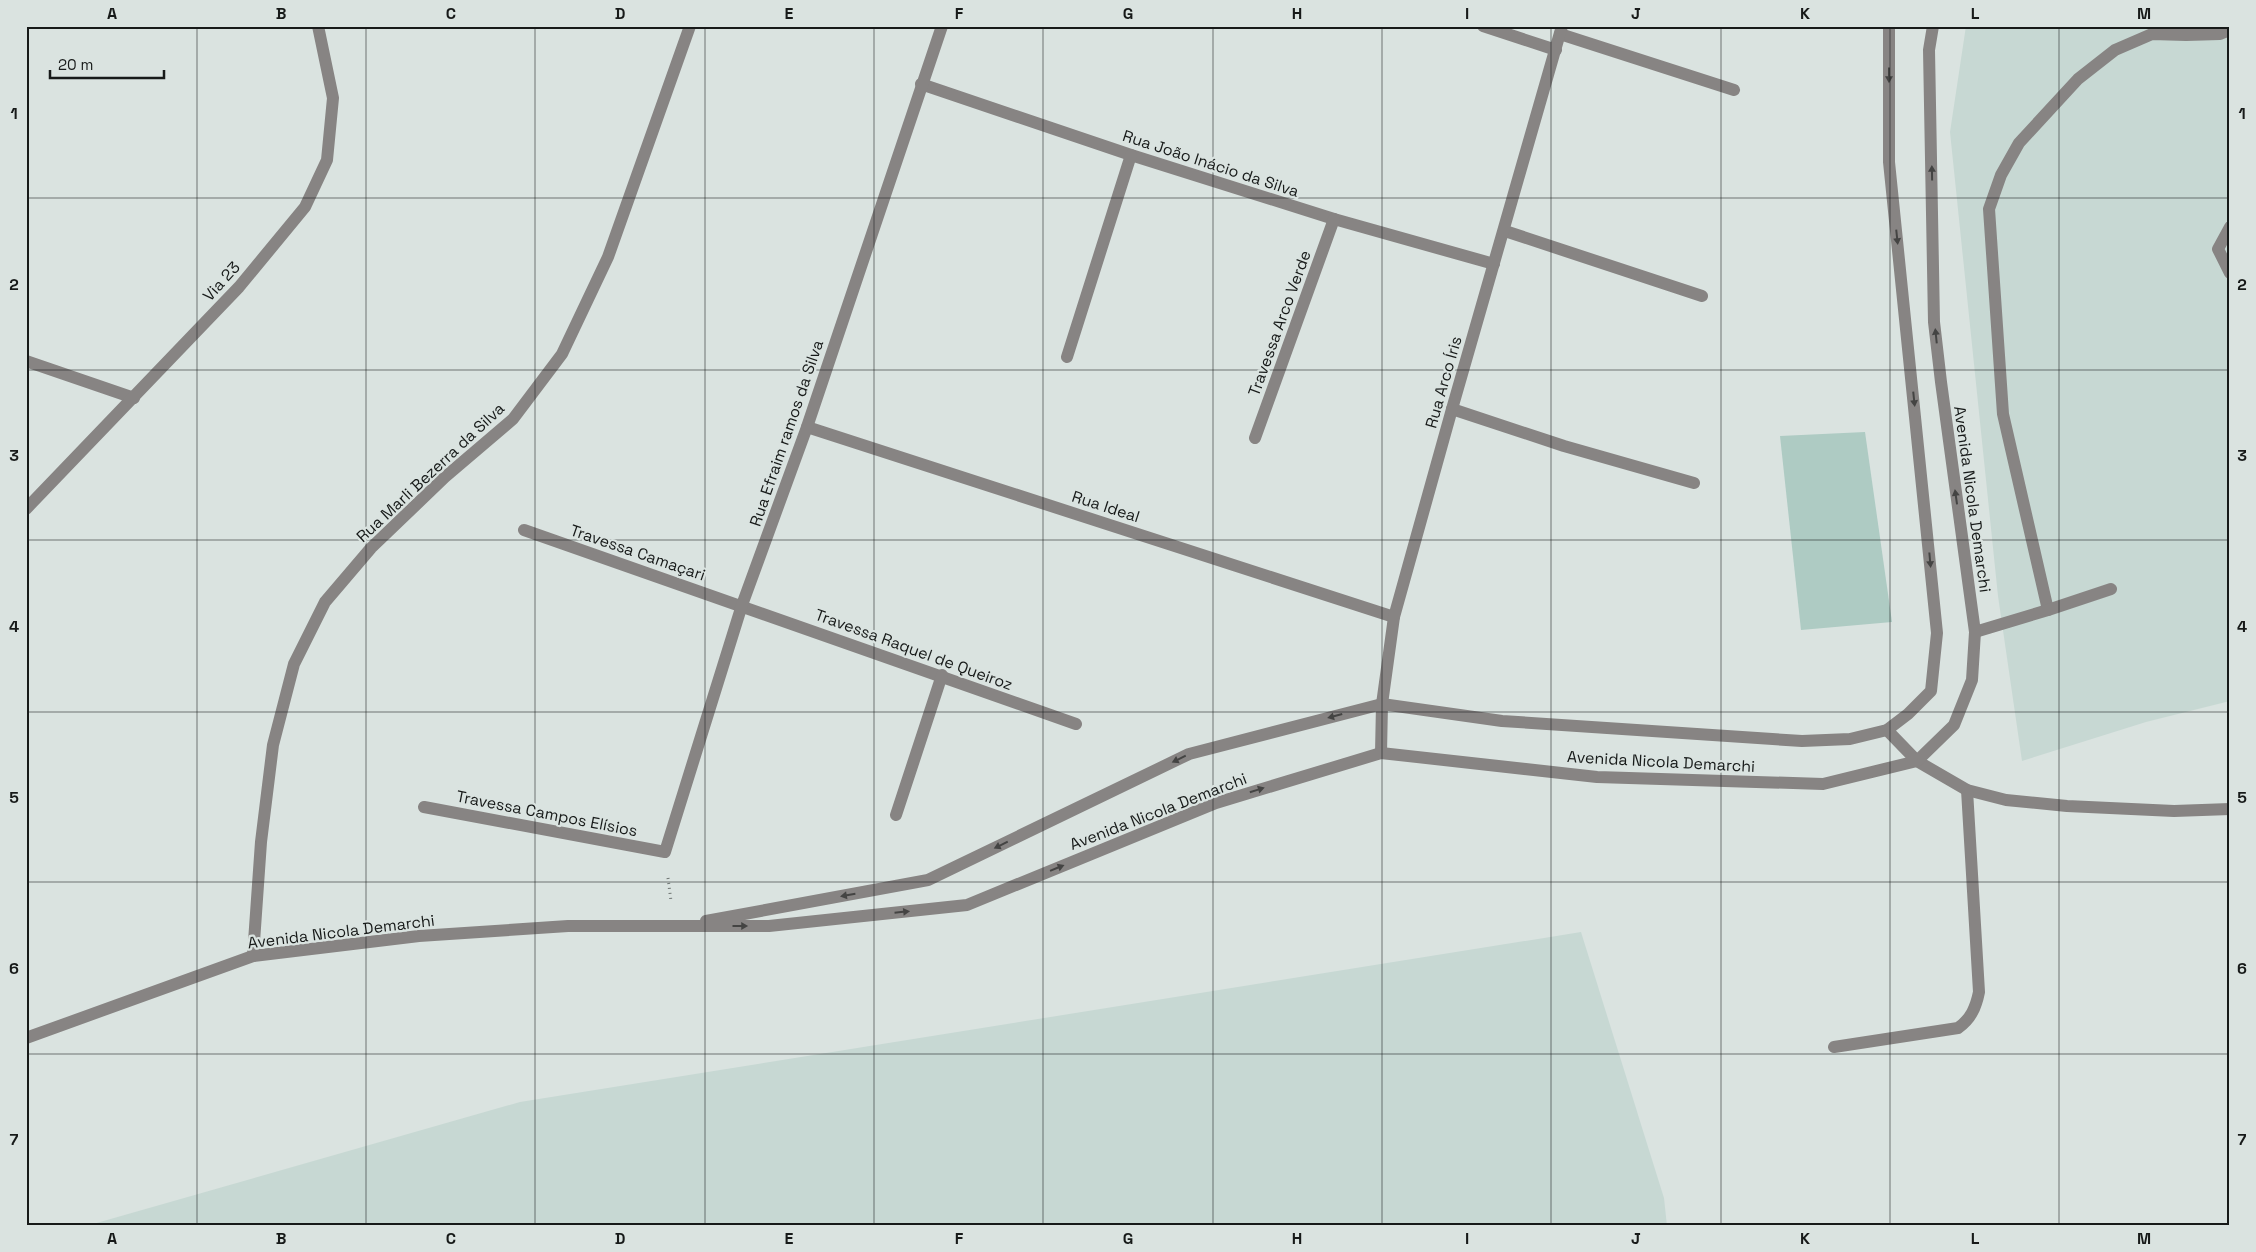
<svg xmlns="http://www.w3.org/2000/svg" width="2256" height="1252" viewBox="0 0 2256 1252" font-family="'Space Grotesk',sans-serif">
<rect width="100%" height="100%" fill="#dae3e0"/>
<g fill="#c7d8d3">
<path d="M1966,26H2230V701L2146,722L2022,761L1998,596L1950,132Z"/>
<path d="M1581,932L1664,1198L1667,1226H86L520,1102Z"/>
</g>
<path fill="#aecbc3" d="M1865,432L1892,622L1801,630L1780,436Z"/>
<g fill="none" stroke-linecap="round" stroke-linejoin="round">
<path stroke="#707674" stroke-width="3" stroke-dasharray="1 4" stroke-linecap="butt" d="M668,878L671,901"/>
<g stroke="#878483" stroke-width="12">
<path d="M1483,26L1556,50"/>
<path d="M1560,34L1734,90"/>
<path d="M921,84L1131,155L1334,219L1494,264"/>
<path d="M2230,227L2218,249L2230,273"/>
<path d="M1505,231L1702,296"/>
<path d="M1067,357L1131,155"/>
<path d="M26,361L134,398"/>
<path d="M1452,409L1564,446L1694,483"/>
<path d="M807,427L1394,617"/>
<path d="M1255,438L1334,219"/>
<path d="M26,509L239,287L305,207L327,160L333,98L318,26"/>
<path d="M524,530L1076,724"/>
<path d="M2048,610L2003,414L1989,209L2001,175L2019,143L2078,79L2115,50L2152,34L2186,35L2220,34L2230,30"/>
<path d="M1975,632L2048,610L2111,589"/>
<path d="M1887,730L1917,761L1967,790L2006,800L2067,806L2174,811L2230,809"/>
<path d="M1381,753L1382,704L1394,617L1452,409L1562,26"/>
<path d="M424,807L665,852L742,605L807,427L942,26"/>
<path d="M896,815L942,675"/>
<path d="M706,921L928,880L1189,754L1382,704L1502,721L1802,741L1850,739L1887,730L1908,714L1931,691L1937,633L1889,162V26"/>
<path d="M253,956L261,842L273,745L294,664L325,602L371,548L445,477L513,419L562,354L608,257L690,26"/>
<path d="M26,1038L253,956L419,936L568,926H769L967,905L1216,803L1381,753L1597,777L1823,784L1917,761L1954,725L1972,680L1975,632L1941,382L1934,322L1929,50L1933,26"/>
<path d="M1834,1047L1958,1028C1971,1019 1976,1007 1979,992L1967,790"/>
</g>
</g>
<defs><path id="oneway-solid" d="M-6-.8H1V-3.2L6.5 0L1 3.2V.8H-6Z" transform="scale(1.25)"/></defs>
<g fill="#444443">
<use href="#oneway-solid" transform="translate(1889 75) rotate(90)"/>
<use href="#oneway-solid" transform="translate(1932 173) rotate(-91)"/>
<use href="#oneway-solid" transform="translate(1897 237) rotate(84)"/>
<use href="#oneway-solid" transform="translate(1936 336) rotate(-96)"/>
<use href="#oneway-solid" transform="translate(1914 399) rotate(84)"/>
<use href="#oneway-solid" transform="translate(1956 497) rotate(-98)"/>
<use href="#oneway-solid" transform="translate(1930 560) rotate(85)"/>
<use href="#oneway-solid" transform="translate(1335 716) rotate(165)"/>
<use href="#oneway-solid" transform="translate(1179 759) rotate(154)"/>
<use href="#oneway-solid" transform="translate(1257 790) rotate(-17)"/>
<use href="#oneway-solid" transform="translate(1001 845) rotate(154)"/>
<use href="#oneway-solid" transform="translate(1057 868) rotate(-22)"/>
<use href="#oneway-solid" transform="translate(848 895) rotate(170)"/>
<use href="#oneway-solid" transform="translate(902 912) rotate(-6)"/>
<use href="#oneway-solid" transform="translate(740 926)"/>
</g>
<path fill="none" stroke="#171a19" stroke-width="1" stroke-opacity="0.55" d="M197,26V1226M366,26V1226M535,26V1226M705,26V1226M874,26V1226M1043,26V1226M1213,26V1226M1382,26V1226M1551,26V1226M1721,26V1226M1890,26V1226M2059,26V1226M26,198H2230M26,370H2230M26,540H2230M26,712H2230M26,882H2230M26,1054H2230"/>
<g text-anchor="middle" stroke-width="4.5" stroke-linejoin="round" paint-order="stroke">
<g font-size="16" fill="#171a19" stroke="#dae3e0">
<text transform="translate(1211 163) rotate(18)" y="6">Rua João Inácio da Silva</text>
<text transform="translate(221 281) rotate(-48)" y="6">Via 23</text>
<text transform="translate(1279 323) rotate(-70)" y="6">Travessa Arco Verde</text>
<text transform="translate(1443 382) rotate(-74)" y="6">Rua Arco Íris</text>
<text transform="translate(786 433) rotate(-71)" y="6">Rua Efraim ramos da Silva</text>
<text transform="translate(430 472) rotate(-43)" y="6">Rua Marli Bezerra da Silva</text>
<text transform="translate(1973 499) rotate(82)" y="6">Avenida Nicola Demarchi</text>
<text transform="translate(1106 506) rotate(18)" y="6">Rua Ideal</text>
<text transform="translate(638 552) rotate(19)" y="6">Travessa Camaçari</text>
<text transform="translate(914 649) rotate(20)" y="6">Travessa Raquel de Queiroz</text>
<text transform="translate(1661 761) rotate(3)" y="6">Avenida Nicola Demarchi</text>
<text transform="translate(1158 811) rotate(-21)" y="6">Avenida Nicola Demarchi</text>
<text transform="translate(547 813) rotate(11)" y="6">Travessa Campos Elísios</text>
<text transform="translate(341 931) rotate(-7)" y="6">Avenida Nicola Demarchi</text>
</g>
</g>
<rect width="2256" height="1252" fill="none" stroke="#dae3e0" stroke-width="55"/>
<path d="M50 70v8h114v-8" fill="none" stroke="#171a19" stroke-width="2.5"/>
<text x="58" y="70" font-size="15" fill="#171a19" stroke="#dae3e0" stroke-width="4" paint-order="stroke">20 m</text>
<rect x="28" y="28" width="2200" height="1196" fill="none" stroke="#171a19" stroke-width="2"/>
<g font-size="16" text-anchor="middle" font-weight="bold" fill="#171a19">
<text x="112" y="19">A</text>
<text x="281" y="19">B</text>
<text x="451" y="19">C</text>
<text x="620" y="19">D</text>
<text x="789" y="19">E</text>
<text x="959" y="19">F</text>
<text x="1128" y="19">G</text>
<text x="1297" y="19">H</text>
<text x="1467" y="19">I</text>
<text x="1636" y="19">J</text>
<text x="1805" y="19">K</text>
<text x="1975" y="19">L</text>
<text x="2144" y="19">M</text>
<text x="14" y="119">1</text>
<text x="2242" y="119">1</text>
<text x="14" y="290">2</text>
<text x="2242" y="290">2</text>
<text x="14" y="461">3</text>
<text x="2242" y="461">3</text>
<text x="14" y="632">4</text>
<text x="2242" y="632">4</text>
<text x="14" y="803">5</text>
<text x="2242" y="803">5</text>
<text x="14" y="974">6</text>
<text x="2242" y="974">6</text>
<text x="14" y="1145">7</text>
<text x="2242" y="1145">7</text>
<text x="112" y="1244">A</text>
<text x="281" y="1244">B</text>
<text x="451" y="1244">C</text>
<text x="620" y="1244">D</text>
<text x="789" y="1244">E</text>
<text x="959" y="1244">F</text>
<text x="1128" y="1244">G</text>
<text x="1297" y="1244">H</text>
<text x="1467" y="1244">I</text>
<text x="1636" y="1244">J</text>
<text x="1805" y="1244">K</text>
<text x="1975" y="1244">L</text>
<text x="2144" y="1244">M</text>
</g>
</svg>
